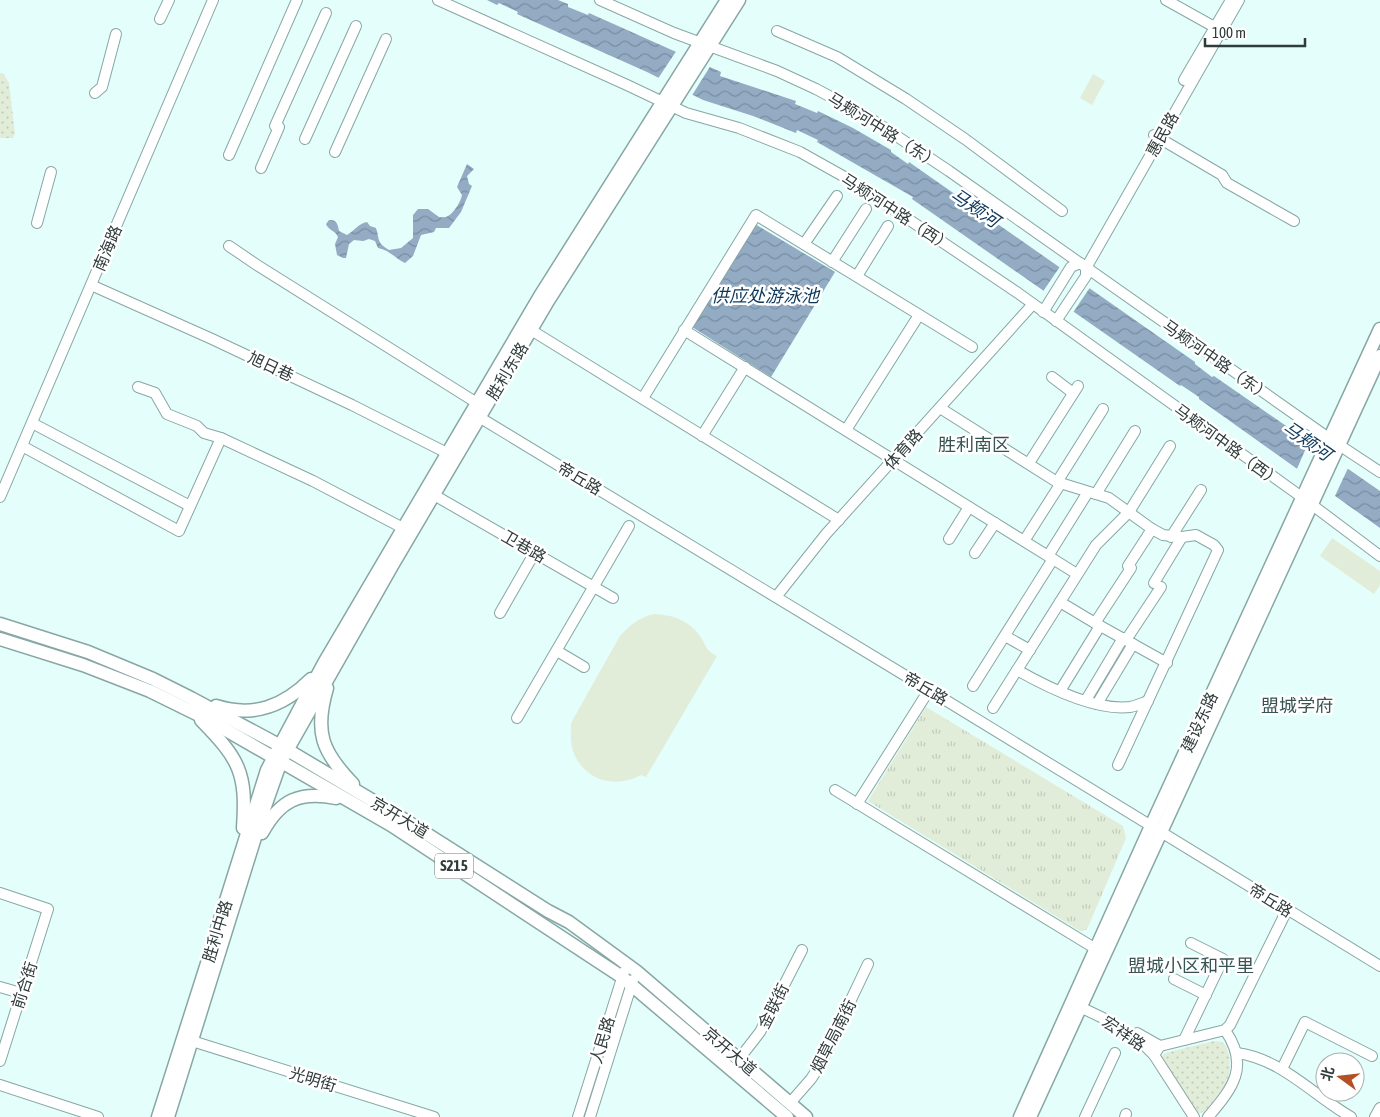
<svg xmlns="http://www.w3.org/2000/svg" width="1380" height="1117" viewBox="0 0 1380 1117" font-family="'Asap Condensed','Noto Sans SC',sans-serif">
<defs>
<pattern id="grass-dots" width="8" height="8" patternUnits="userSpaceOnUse" patternTransform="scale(1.25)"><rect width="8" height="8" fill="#e2edd9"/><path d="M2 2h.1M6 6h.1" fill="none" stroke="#c2ccbb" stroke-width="1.8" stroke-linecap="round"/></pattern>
<pattern id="park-tufts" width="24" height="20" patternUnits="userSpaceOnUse" patternTransform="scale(1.25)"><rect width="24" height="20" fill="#e2edd9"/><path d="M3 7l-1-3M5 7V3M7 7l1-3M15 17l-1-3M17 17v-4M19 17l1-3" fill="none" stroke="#c2ccbb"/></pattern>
<pattern id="water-waves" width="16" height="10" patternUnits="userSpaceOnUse" patternTransform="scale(1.25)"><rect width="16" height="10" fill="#93acc4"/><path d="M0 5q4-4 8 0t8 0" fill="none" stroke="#788da0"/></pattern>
</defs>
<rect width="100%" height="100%" fill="#e3fefb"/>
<g fill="url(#grass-dots)">
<path d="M0,73L4,74L9,83L15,134L13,138H0Z"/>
<path d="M1214,1041C1223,1041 1226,1044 1228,1052C1234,1073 1226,1087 1212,1103C1209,1107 1206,1111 1201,1113L1196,1112L1161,1059L1163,1055L1165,1053Z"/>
</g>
<path fill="url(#park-tufts)" d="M926,707L1123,826L1126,838L1088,927L1086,930L1080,931L868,801Z"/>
<g fill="#e2edd9">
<path d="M1093,74L1105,81L1092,105L1080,98Z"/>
<path d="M1332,538L1380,571V585L1374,594L1320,556Z"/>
<path d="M654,614C674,615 691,621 702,639C708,650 706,650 717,656L646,777L641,775C615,789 584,781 573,751C570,742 571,732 571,723L620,636C631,624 639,618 654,614Z"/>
</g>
<g fill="url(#water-waves)">
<path d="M487,0H558L568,4V7L588,15L589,13L721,72L720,76L796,101L795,104L817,113L818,111L853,128L891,150V152L908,164L909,162L1195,362V364L1212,377L1214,376L1380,491V528L1199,399V397L1181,385L1180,386L912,199L913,197L817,142L818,140L797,130L796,133L753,116L703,100L647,72L517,14L518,12L499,3L497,5Z"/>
<path d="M467,164L474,169L467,176L469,184L472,186L461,212L449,228H436L434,232L421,235L413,256L405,263C395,258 389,250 378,248L375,241L369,239L363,241L354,240L349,244L346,258H343L337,255L335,244L338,237C335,230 328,230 326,224L329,220C337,219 338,225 339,231L347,235C354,231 359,223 367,222L370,226L376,228C380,240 376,242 389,250L401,248L413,238V215L418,209H428L439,217C442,217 445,218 448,216C454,213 461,201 462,195L457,187Z"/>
<path d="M755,224L835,272L771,377L692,327Z"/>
</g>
<g fill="#e3fefb">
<path d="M677,50L711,65L691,97L657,80Z"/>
<path d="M1061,265L1091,286L1072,314L1042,293Z"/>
<path d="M1310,439L1349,466L1334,498L1296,471Z"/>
</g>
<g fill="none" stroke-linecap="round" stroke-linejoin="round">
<g stroke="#87a7a4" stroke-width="12">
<g id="minor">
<path d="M438,0L627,85L686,113L739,128L800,152L850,180L1018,293L1303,498L1380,556"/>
<path d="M600,0L674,33L777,71L816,89L865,115L949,171L1330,439L1380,472"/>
<path d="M1166,0L1227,34"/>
<path d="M160,19L169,0"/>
<path d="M777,31L837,57L906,99L965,139L1062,211"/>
<path d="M1184,80L1231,0"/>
<path d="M95,93L102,87L116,34"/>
<path d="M275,126L326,13"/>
<path d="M1154,135L1222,175L1227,183L1294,221"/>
<path d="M305,139L356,26"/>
<path d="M335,152L386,39"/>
<path d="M229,155L297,0"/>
<path d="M261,168L279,127"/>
<path d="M37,223L51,172"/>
<path d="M804,244L837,196"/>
<path d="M229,246L257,265L477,403"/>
<path d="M832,262L866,209"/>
<path d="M1086,268L1239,0"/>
<path d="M857,276L888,226"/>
<path d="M91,285L212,339L352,405L447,453"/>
<path d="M1043,312L1071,267L1080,263"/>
<path d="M1056,321L1086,276V268"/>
<path d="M531,330L839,520"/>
<path d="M684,330L1077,574"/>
<path d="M1052,377L1073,393"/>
<path d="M138,387L155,393L167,414L197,426L204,433L221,438"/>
<path d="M643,398L756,215L972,347"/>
<path d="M940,408L1057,482L1109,498L1152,529L1163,535L1182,537L1196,535L1214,545L1218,550L1118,765"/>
<path d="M474,414L929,690L1380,966"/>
<path d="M32,423L190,506"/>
<path d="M846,430L919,315"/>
<path d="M702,436L745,367"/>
<path d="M22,446L179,531L221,438L313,481L403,528"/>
<path d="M1029,463L1078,386"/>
<path d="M1057,482L1103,409"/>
<path d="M1096,494L1135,431"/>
<path d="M434,495L613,598"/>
<path d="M0,497L213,0"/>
<path d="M1171,537L1201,490"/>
<path d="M949,539L969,507"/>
<path d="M1024,541L1061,483"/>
<path d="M975,553L995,523"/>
<path d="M1048,556L1088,492"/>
<path d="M1128,566L1152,529"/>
<path d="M1154,583L1182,537"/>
<path d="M776,597L826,534L1033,304"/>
<path d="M1060,602L1095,623L1167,663"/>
<path d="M500,613L535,552"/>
<path d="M1095,623L1131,568"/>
<path d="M1005,636L1030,650"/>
<path d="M1126,640L1161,587"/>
<path d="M557,651L584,667"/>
<path d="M1017,670C1047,687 1095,711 1130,707C1136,706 1142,703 1148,701"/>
<path d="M973,686L1053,559"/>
<path d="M1060,691L1100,626"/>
<path d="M1086,700L1123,638"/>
<path d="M1097,704L1133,644"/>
<path d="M993,708L1096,545L1129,512L1170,446"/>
<path d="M517,718L629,526"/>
<path d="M835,790L1096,949"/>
<path d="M857,804L929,690"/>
<path d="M0,893L48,909L0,1061"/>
<path d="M1174,979L1206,995"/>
<path d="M0,987L21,993"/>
<path d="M1080,1007L1103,1018L1106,1023L1144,1045L1154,1055L1194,1117"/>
<path d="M1137,1033L1160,1046"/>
<path d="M1184,1040L1223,959L1191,943"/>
<path d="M192,1041L434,1117"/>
<path d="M1237,1053C1282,1059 1314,1096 1351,1117"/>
<path d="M1154,1055L1160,1046L1225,1030L1230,1025L1287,910"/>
<path d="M739,1059L760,1032L802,950"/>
<path d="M1282,1069L1305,1022L1372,1056"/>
<path d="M0,1085L98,1117"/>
<path d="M790,1103L811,1079L820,1065L868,964"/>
<path d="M578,1117L624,972"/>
<path d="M590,1117L633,980"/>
<path d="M1085,1117L1115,1053"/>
<path d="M1125,1117L1126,1114"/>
<path d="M1208,1117C1233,1088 1250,1066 1225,1030"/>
<path d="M1375,1117L1380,1108"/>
</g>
</g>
<g stroke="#87a7a4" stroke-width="15">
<g id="major">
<path d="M0,624L88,652L153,679L191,698L279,745L397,815L548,911L569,922L636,971L806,1117"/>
<path d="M0,639L83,665L150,691L207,719L391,825L622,977L787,1117"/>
<path d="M327,688C314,732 322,752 353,784"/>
<path d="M216,706C254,718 284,706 311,679"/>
<path d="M201,720C239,759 247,772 243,828"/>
<path d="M262,833C280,800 299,791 336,798"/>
<path d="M217,929L267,770L324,663L540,296L727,0"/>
<path d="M158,1117L209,957"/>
<path d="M168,1117L262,815L281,761L393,564L548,301L739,0"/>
<path d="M1020,1117L1151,826L1380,329"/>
<path d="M1030,1117L1380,356"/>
</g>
</g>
<use href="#minor" stroke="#fff" stroke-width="10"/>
<use href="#major" stroke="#fff" stroke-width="12"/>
</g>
<g text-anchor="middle" stroke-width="5" stroke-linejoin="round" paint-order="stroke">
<rect fill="#fff" stroke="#6d7676" stroke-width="1" x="435" y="853.5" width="38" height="25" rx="4"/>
<g font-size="15" font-weight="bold" fill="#2f3c3b">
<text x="454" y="871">S215</text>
</g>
<g font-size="16" fill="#2f3c3b" stroke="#fff">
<text transform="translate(884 130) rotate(32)" y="6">马颊河中路（东）</text>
<text transform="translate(1162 134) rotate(-61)" y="6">惠民路</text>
<text transform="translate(897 212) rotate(33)" y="6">马颊河中路（西）</text>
<text transform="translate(107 248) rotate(-67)" y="6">南海路</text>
<text transform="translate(1217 360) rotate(35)" y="6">马颊河中路（东）</text>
<text transform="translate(271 366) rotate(25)" y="6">旭日巷</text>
<text transform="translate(507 371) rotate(-59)" y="6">胜利东路</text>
<text transform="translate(1228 445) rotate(36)" y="6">马颊河中路（西）</text>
<text transform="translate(903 449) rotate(-48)" y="6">体育路</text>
<text transform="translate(580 478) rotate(31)" y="6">帝丘路</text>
<text transform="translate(524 546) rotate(30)" y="6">卫巷路</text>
<text transform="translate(926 688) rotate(31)" y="6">帝丘路</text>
<text transform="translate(1199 722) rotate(-65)" y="6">建设东路</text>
<text transform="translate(400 817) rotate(31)" y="6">京开大道</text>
<text transform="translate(1271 900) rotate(32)" y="6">帝丘路</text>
<text transform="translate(217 931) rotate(-73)" y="6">胜利中路</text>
<text transform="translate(24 985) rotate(-72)" y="6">前合街</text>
<text transform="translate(773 1006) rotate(-63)" y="6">金联街</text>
<text transform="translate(1124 1033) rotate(34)" y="6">宏祥路</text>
<text transform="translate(833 1036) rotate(-63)" y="6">烟草局南街</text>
<text transform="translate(602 1040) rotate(-73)" y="6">人民路</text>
<text transform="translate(730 1051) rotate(41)" y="6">京开大道</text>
<text transform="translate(313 1079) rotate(17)" y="6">光明街</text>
</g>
<g font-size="18" font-style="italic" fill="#0e3759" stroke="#fff">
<text transform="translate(975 208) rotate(34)" y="6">马颊河</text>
<text x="765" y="302">供应处游泳池</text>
<text transform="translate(1307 441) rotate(35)" y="6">马颊河</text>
</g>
<g font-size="18" fill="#365451" stroke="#fff">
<text x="974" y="451">胜利南区</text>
<text x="1297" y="712">盟城学府</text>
<text x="1191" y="972">盟城小区和平里</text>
</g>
</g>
<g transform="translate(1340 1077) rotate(285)"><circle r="24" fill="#ffffff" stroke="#acb1b1"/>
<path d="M0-4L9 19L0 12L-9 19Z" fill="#b54f24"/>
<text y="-8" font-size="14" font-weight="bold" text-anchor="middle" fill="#2f3c3b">北</text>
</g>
<path d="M1205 38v8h100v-8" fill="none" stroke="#2f3c3b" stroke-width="2.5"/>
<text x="1212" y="38" font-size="15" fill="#2f3c3b" stroke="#ffffff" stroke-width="4" paint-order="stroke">100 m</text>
</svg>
